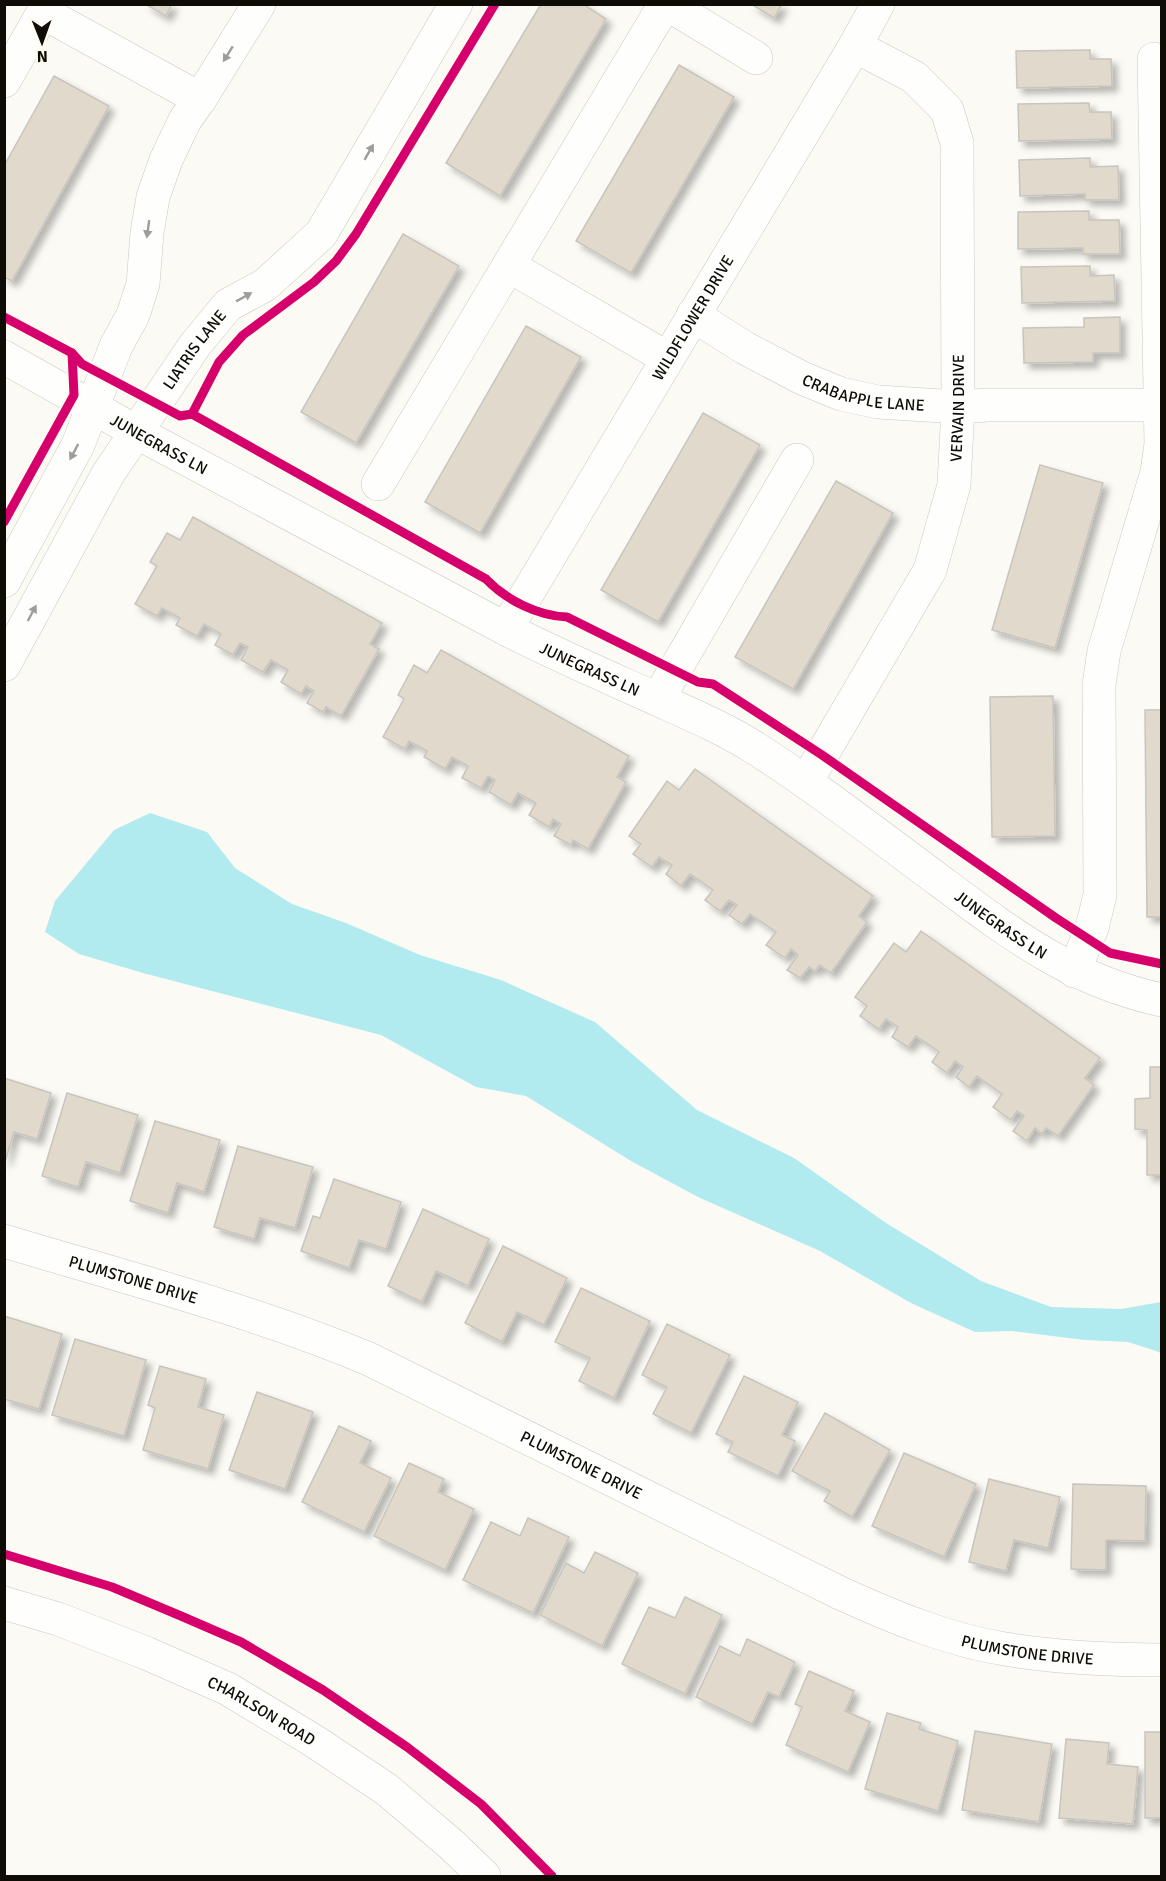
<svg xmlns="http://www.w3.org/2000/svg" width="1166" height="1881" viewBox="0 0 1166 1881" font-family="Signika,sans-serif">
<defs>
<filter id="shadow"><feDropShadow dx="5.5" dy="5.5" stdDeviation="3" flood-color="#0004"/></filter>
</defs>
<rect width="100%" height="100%" fill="#fbfaf4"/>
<path fill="#b1ebf0" d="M150,813L207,832L235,868L292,904L346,923L420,955L501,980L595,1022L697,1110L794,1158L886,1223L981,1281L1051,1307L1121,1309L1161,1302V1354L1159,1352L1128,1342L1085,1340L1012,1331L975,1332L911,1303L820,1251L698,1197L631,1161L526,1096L476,1087L381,1035L143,973L79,954L45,932L55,901L114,830Z"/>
<g fill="#e1d9cc" stroke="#c8c5be" stroke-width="1.5" filter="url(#shadow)">
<path d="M145,4H172L166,16Z"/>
<path d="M541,4H583L606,19L500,196L446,163Z"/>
<path d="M751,4H782L774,18Z"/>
<path d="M1090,50V59H1111L1112,86L1017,88L1016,51Z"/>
<path d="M679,65L734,97L631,273L576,241Z"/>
<path d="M54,76L109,106L12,281L4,277V166Z"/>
<path d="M1089,103L1090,112H1111L1112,139L1019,141L1018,104Z"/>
<path d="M1090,158V167L1118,166L1119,200H1085V194L1020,196L1019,160Z"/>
<path d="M1089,211V220H1119L1120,254H1083V248L1018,249V212Z"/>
<path d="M403,234L459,266L356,443L301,412Z"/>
<path d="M1090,266V276L1114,275L1115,301L1022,303L1021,267Z"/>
<path d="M1120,317V353H1093V362L1024,363L1023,328L1084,327V318Z"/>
<path d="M526,326L581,357L480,533L425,502Z"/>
<path d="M703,413L760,445L658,622L601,590Z"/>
<path d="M1040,465L1103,483L1055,648L992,630Z"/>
<path d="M836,481L893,513L793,689L735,657Z"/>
<path d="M193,517L382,623L370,644L379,649L341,716L326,707L323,712L307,703L314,691L306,686L301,694L281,682L288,670L271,660L263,672L241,660L248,647L240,643L233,655L215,645L221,634L204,624L197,636L176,625L180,618L162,608L157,616L135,604L157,566L150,562L167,533L180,540Z"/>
<path d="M441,650L629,756L617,777L626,782L588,849L573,840L571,845L554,836L561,824L553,819L549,827L529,815L536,803L518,793L511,805L489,792L495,780L488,776L481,788L462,778L468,766L452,757L445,769L424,757L427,751L409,741L405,749L383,737L404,699L398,695L414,665L427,673Z"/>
<path d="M1053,696L1055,836L992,837L990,697Z"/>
<path d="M1145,710H1162V917H1147Z"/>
<path d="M695,769L873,896L859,916L867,922L831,973L820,965L815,971L809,967L800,978L787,970L798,955L791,949L785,958L766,945L776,932L750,914L742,924L729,915L737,905L729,900L720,911L705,900L713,890L690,874L681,886L666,874L672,865L659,857L652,867L633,854L641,844L629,836L667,781L679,790Z"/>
<path d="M921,931L1100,1058L1085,1078L1094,1085L1058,1136L1046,1128L1042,1134L1035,1128L1027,1141L1013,1131L1024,1116L1017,1111L1011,1120L993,1107L1002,1094L977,1076L969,1087L956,1077L963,1067L955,1061L947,1073L932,1062L939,1052L916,1036L908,1047L892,1037L898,1027L886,1019L879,1029L860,1016L867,1006L855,997L894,943L906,952Z"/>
<path d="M1150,1067H1162V1175H1147V1130L1135,1129V1099L1150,1098Z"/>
<path d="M4,1078L51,1093L37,1139L14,1132L5,1162Z"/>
<path d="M67,1093L138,1115L120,1173L86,1162L78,1187L42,1176Z"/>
<path d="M155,1121L220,1140L204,1192L177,1183L168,1213L130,1201Z"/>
<path d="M238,1146L313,1167L295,1228L260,1218L254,1239L214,1227Z"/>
<path d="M334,1179L401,1202L386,1249L359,1240L349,1268L301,1251L313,1216L320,1218Z"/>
<path d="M423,1209L489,1239L468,1286L436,1271L422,1302L388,1286Z"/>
<path d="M503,1246L567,1278L544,1325L517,1312L502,1342L465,1323Z"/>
<path d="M581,1288L650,1321L614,1398L579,1381L590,1358L555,1342Z"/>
<path d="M4,1316L62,1334L39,1409L4,1399Z"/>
<path d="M667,1324L730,1355L691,1433L653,1414L667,1387L642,1375Z"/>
<path d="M75,1339L146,1360L124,1436L52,1415Z"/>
<path d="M160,1366L206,1379L198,1407L224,1415L208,1469L143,1450L155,1408L148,1405Z"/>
<path d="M744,1376L798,1402L782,1435L795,1441L778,1476L728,1452L733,1442L716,1434Z"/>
<path d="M257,1392L313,1412L285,1489L229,1470Z"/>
<path d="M825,1413L890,1450L852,1517L824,1501L830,1491L792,1471Z"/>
<path d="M339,1426L371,1441L360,1463L391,1478L364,1532L302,1502Z"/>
<path d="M904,1453L976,1484L944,1557L872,1526Z"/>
<path d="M409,1463L444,1479L438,1492L474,1509L445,1570L374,1536Z"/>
<path d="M989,1479L1060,1497L1048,1548L1014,1540L1006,1571L969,1562Z"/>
<path d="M1073,1484L1146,1486L1145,1541L1106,1540V1570L1071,1569Z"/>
<path d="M528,1518L569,1537L533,1613L463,1580L491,1522L520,1536Z"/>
<path d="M595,1552L638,1573L602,1646L540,1615L566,1563L584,1573Z"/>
<path d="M685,1597L722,1615L685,1694L622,1664L649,1607L675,1618Z"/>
<path d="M747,1639L795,1662L779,1697L768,1692L752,1724L696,1697L720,1646L740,1656Z"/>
<path d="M809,1671L854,1691L845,1711L870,1722L848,1772L786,1745L802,1707L795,1704Z"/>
<path d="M887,1713L921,1723L919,1729L958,1741L938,1811L865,1789Z"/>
<path d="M975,1731L1052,1744L1039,1822L962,1810Z"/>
<rect x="1145" y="1732" width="17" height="86"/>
<path d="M1066,1739L1109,1743L1107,1764L1138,1767L1133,1824L1059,1818Z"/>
</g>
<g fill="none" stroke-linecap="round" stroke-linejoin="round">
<g stroke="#cac8c1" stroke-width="34">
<g id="minor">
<path d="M667,4L756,58"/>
<path d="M44,13L200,99"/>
<path d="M4,81L48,4"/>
<path d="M509,266L667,358"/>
<path id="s1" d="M693,315L745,348L802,378L841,394L878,402L958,407L988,405H1162"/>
<path id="s2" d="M4,357L149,439L506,629C553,653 601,674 650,696C685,712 722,727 755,748C819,789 879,836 940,881C1011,934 1072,981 1162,1000"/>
<path d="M378,484L665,4"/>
<path d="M4,581L78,445L116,346L133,315L143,284L147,233L153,197L166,160L185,120L200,99L259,4"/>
<path id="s3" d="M506,629L855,46L878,4"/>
<path id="s4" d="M4,665L108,474L195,345L228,305L265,285L321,234L456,4"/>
<path d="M658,699L797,460"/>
<path id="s5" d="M806,782L930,570L954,485L958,407L957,143L947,110L914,77L855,46"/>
<path d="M1074,971L1092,928L1100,895L1099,685L1104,651L1157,472L1161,444L1154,59"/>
<path id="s6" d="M4,1241C127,1278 251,1310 369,1359L840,1593C893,1617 948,1640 1005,1649C1057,1658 1109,1660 1162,1660"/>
<path id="s7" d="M4,1603L58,1619L146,1653L228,1689L314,1741L386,1789L452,1845L484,1876"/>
</g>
</g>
<use href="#minor" stroke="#fefefd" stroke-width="33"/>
<g stroke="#fefbf1" stroke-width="13">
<g id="cycleway">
<path d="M4,317L72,353L82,364L180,416L192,414L486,579C506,600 538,616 567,617L698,682L713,684L822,755L1056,918L1110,953L1162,964"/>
<path d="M192,414L219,362L243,335L314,282L336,261L356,234L495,4"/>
<path d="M4,522L74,395L72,353"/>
<path d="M4,1554L112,1587L181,1616L241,1642L323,1690L407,1747L481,1804L552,1876"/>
</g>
</g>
<use href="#cycleway" stroke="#d6006c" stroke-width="9"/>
</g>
<defs><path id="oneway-solid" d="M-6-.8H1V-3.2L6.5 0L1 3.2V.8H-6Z" transform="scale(1.5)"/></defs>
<g fill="#9e9d9a">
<use href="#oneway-solid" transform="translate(228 54) rotate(122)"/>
<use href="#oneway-solid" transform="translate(369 152) rotate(-60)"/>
<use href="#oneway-solid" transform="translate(148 229) rotate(98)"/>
<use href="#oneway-solid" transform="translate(244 297) rotate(-29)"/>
<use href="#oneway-solid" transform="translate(74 452) rotate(118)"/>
<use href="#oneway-solid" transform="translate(32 613) rotate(-62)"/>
</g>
<g text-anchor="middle" stroke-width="5" stroke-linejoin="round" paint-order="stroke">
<g font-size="16" fill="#0e0c05" stroke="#fefbf1">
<text dy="6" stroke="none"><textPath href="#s3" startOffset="363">WILDFLOWER DRIVE</textPath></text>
<text dy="6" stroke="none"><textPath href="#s4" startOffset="369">LIATRIS LANE</textPath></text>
<text dy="6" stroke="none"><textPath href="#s1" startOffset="190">CRABAPPLE LANE</textPath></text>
<text dy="6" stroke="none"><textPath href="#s5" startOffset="411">VERVAIN DRIVE</textPath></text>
<text dy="6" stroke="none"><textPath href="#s2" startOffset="178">JUNEGRASS LN</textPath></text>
<text dy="6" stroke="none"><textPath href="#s2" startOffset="664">JUNEGRASS LN</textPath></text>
<text dy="6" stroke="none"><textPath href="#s2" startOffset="1150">JUNEGRASS LN</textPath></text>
<text dy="6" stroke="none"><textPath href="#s6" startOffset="135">PLUMSTONE DRIVE</textPath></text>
<text dy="6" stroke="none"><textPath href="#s6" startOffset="621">PLUMSTONE DRIVE</textPath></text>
<text dy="6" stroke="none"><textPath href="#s6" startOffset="1107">PLUMSTONE DRIVE</textPath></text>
<text dy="6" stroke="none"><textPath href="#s7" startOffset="280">CHARLSON ROAD</textPath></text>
</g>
</g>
<rect width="1166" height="1881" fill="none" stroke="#0e0c05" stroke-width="12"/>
<g transform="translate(42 42) rotate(179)" stroke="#fefbf1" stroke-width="4.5" paint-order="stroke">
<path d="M0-4.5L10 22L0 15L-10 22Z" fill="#0e0c05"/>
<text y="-9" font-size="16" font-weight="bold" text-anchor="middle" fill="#0e0c05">N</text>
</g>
</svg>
